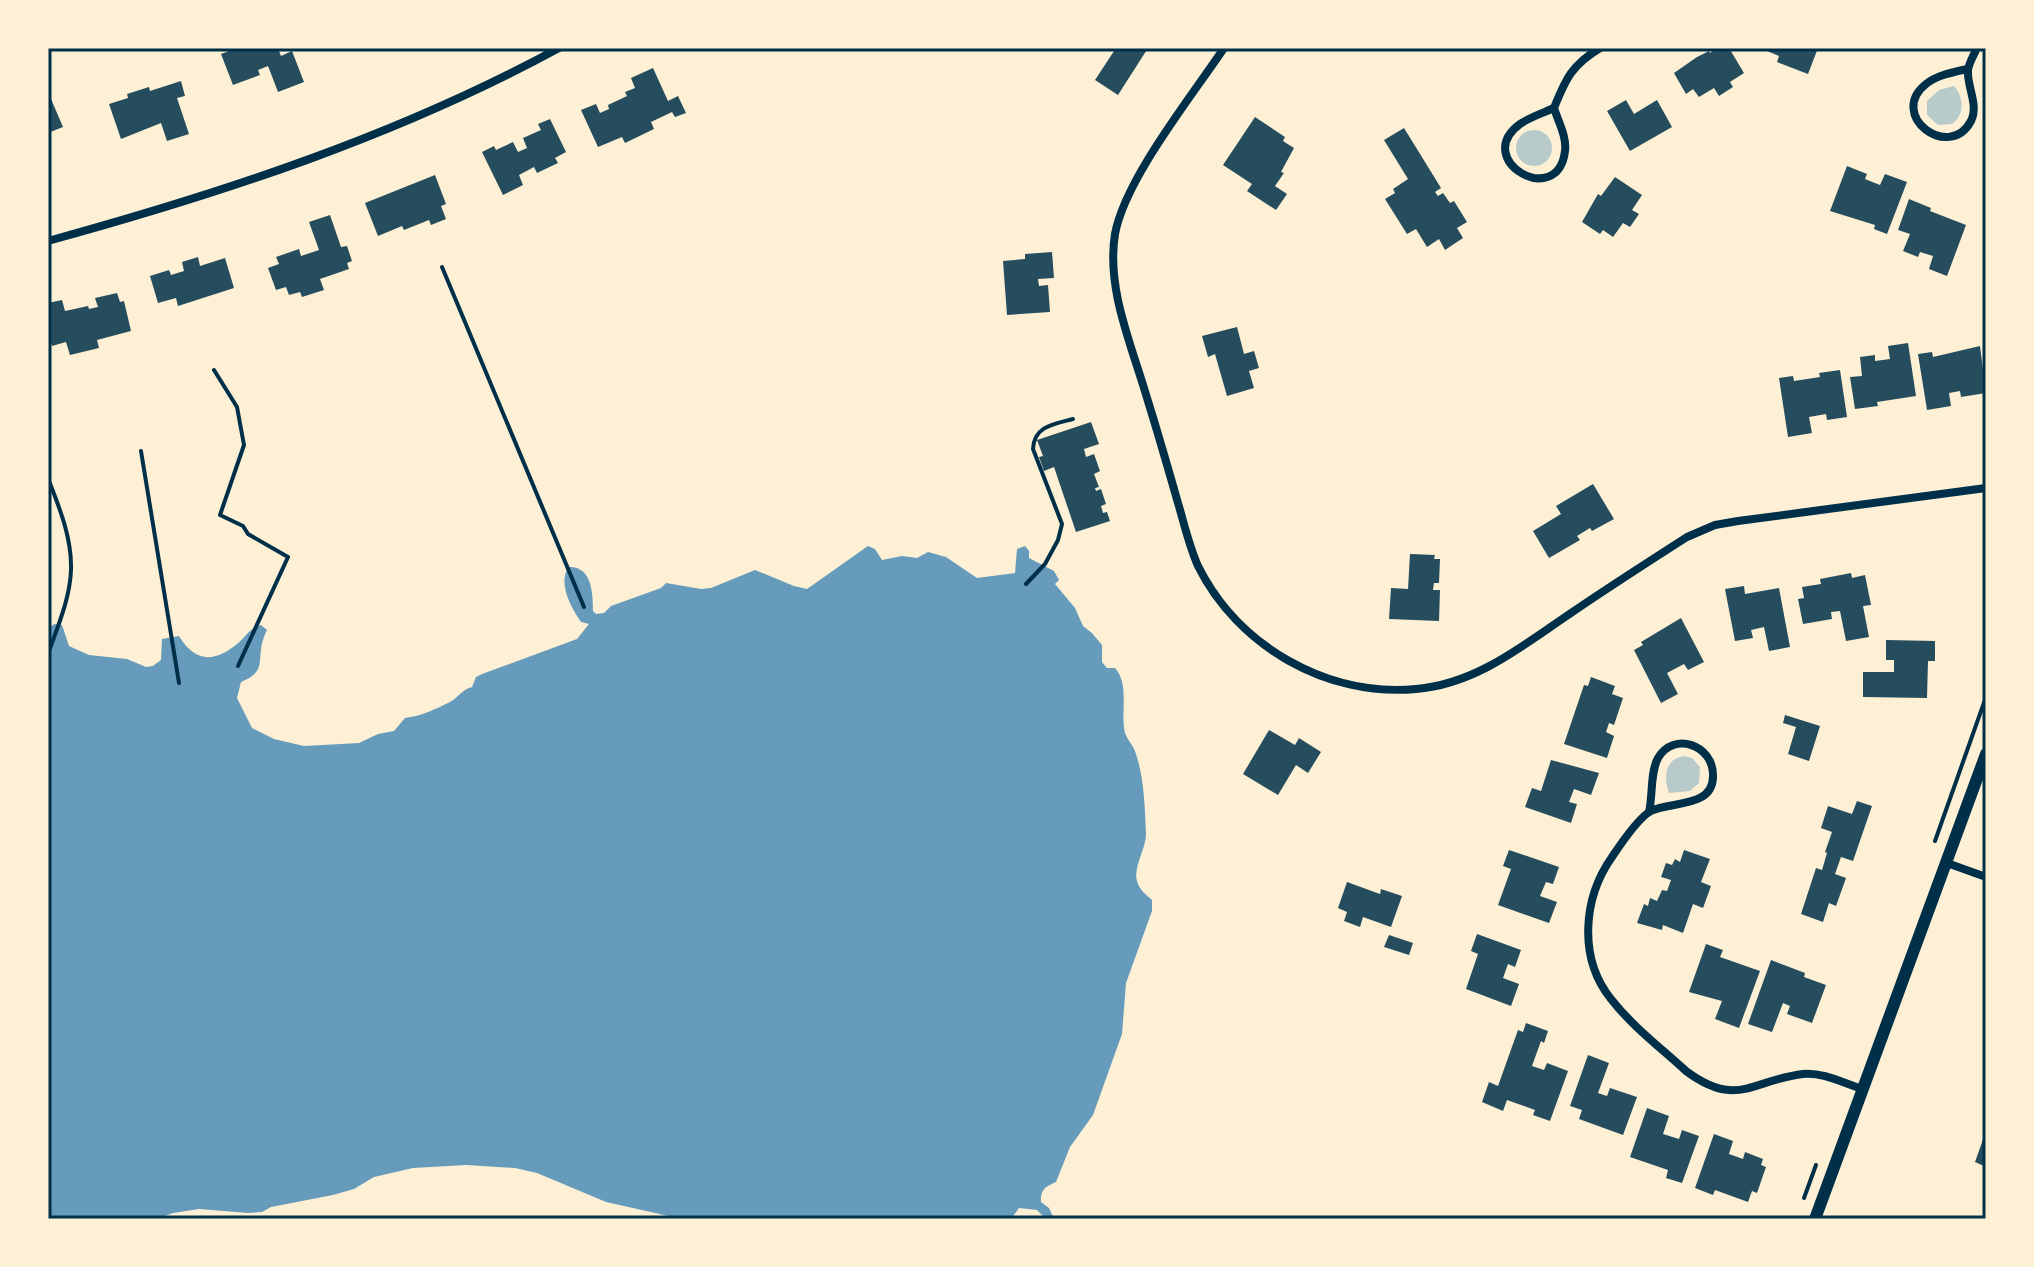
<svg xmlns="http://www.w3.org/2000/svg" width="2034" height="1267" viewBox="0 0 2034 1267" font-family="'Asap Condensed',sans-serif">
<rect width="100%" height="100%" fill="#fdf0d5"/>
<g fill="#b9caca">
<path d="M1954,86C1964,97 1965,115 1952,124L1938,125L1927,115V101L1939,90Z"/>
<circle cx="1534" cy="148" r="18"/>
<path d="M1685,756L1692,758L1700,767L1699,783L1690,791L1669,793C1663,777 1665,758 1685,756Z"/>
</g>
<path fill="#669bbc" d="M868,546L875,549L882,560L902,556L917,558L928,552L946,557L977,578L1015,573L1017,549L1025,546L1029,551V558L1054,571L1059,580L1055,584L1075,608L1083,626L1092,633L1102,645V662L1107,668H1115C1130,685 1120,711 1125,733C1128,741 1134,746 1136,754C1144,778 1145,808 1146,834C1146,849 1133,867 1137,881C1139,889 1146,895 1152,900V911L1126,983L1122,1034L1093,1115L1070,1147L1056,1182C1046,1186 1040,1190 1041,1202L1049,1208L1054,1219H1046L1037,1210L1019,1208L1011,1219H682L606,1202L537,1173L515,1168L466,1165L413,1168L374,1177L354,1189L333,1195L271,1207L262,1212L248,1213L199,1209L173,1213L156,1219H48V629L54,624L62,625L69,646L89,655L127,659L146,667L153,666L161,660L162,639L179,636C194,661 213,664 237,644C246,637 250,627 261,625L267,630C253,657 271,670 241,682L237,698L252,728L274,739L304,746L359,743L378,734L394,731L405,718C421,716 436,709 450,702C459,697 461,690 472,687L476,677L482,674L577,639L589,624L581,622C571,608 557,582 569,567C592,566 593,594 593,611L596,614L604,613L611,606L661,588L666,583L701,589L711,588L755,570L794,586L807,589Z"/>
<g fill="#264d5e">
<path d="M237,48H278L281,56L292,51L304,82L278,92L268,66L258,70L260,75L233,85L221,54Z"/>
<path d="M1116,48H1148L1118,95L1095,80Z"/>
<path d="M1713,48H1729L1744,73L1730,82L1733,87L1719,96L1714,88L1699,97L1693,89L1686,94L1674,73L1697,57L1709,51L1710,53L1714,50Z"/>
<path d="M1760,48H1818L1808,74L1777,62L1779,56Z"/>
<path d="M653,68L668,101L678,96L686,113L675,117L672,112L651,122L654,129L625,143L622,137L598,147L581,110L596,104L600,113L609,109L608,105L627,96L625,92L635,88L631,78Z"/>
<path d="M181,81L185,96L177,98L189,134L167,141L161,123L121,139L109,104L128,98L127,94L149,87L150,91Z"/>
<path d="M48,92L63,127L48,133Z"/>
<path d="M1626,100L1634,114L1657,100L1672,127L1630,151L1607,111Z"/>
<path d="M1255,117L1285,137L1283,141L1294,148L1281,172L1284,173L1275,186L1287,194L1276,210L1247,191L1252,184L1223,165Z"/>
<path d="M550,119L566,152L555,158L558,163L537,173L534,167L519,175L523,185L503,195L482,152L494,146L496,150L513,142L518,152L527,148L523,138L541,130L538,124Z"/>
<path d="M1404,128L1441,188L1435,192L1438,196L1443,193L1450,203L1454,201L1467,222L1457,228L1463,238L1445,250L1439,239L1427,247L1416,229L1407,234L1385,199L1395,193L1393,189L1408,179L1384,140Z"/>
<path d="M1847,166L1867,174L1865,179L1880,185L1885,174L1907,182L1887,234L1874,229L1875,225L1830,211Z"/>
<path d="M435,175L446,204L441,206L446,219L431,225L429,220L404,230L402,226L378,236L365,203Z"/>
<path d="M1615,177L1642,195L1632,210L1639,214L1630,227L1623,223L1613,237L1603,230L1600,234L1582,222L1598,194L1601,196Z"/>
<path d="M1909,199L1931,208L1930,211L1966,225L1947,276L1929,269L1933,256L1920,252L1918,257L1903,251L1910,234L1898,230Z"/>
<path d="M330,215L341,247L347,246L352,261L347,263L349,269L320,279L324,290L302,297L300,292L289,295L286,287L276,290L268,268L279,264L276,257L299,249L301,256L319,250L309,222Z"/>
<path d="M1052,252L1054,278L1038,279L1039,286L1048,285L1050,312L1007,315L1003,261L1025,259V254Z"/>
<path d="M198,257L200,266L225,258L234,288L178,306L176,298L158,303L150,276L169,270L171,275L184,271L182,262Z"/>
<path d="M117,293L120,302L124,301L131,331L97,340L99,348L70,355L66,342L52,346L48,331V303L62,300L65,311L88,306L89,309L98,307L95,298Z"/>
<path d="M1237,327L1244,354L1254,351L1259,368L1249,371L1254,388L1227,396L1215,354L1208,357L1202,336Z"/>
<path d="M1908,343L1916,396L1877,402L1878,406L1855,409L1850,377L1862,376L1860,357L1875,355V361L1890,359L1888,346Z"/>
<path d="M1980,346L1986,393L1961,397L1960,391L1949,393L1951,406L1927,410L1918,354L1932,352L1933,357Z"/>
<path d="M1840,370L1847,417L1827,420L1826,414L1809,417L1812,433L1788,437L1779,378L1793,376L1794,381L1820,377L1819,373Z"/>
<path d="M1091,422L1099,444L1084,449L1086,457L1094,454L1100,471L1094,474L1099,487L1095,488L1096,491L1101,489L1106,504L1101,506L1103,513L1107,512L1110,521L1076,532L1054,467L1044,471L1039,457L1043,456L1037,440Z"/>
<path d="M1593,484L1614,519L1592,531L1590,528L1577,536L1580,540L1549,558L1533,531L1561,514L1556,506Z"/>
<path d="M1410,554L1435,555L1434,559H1440L1439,583H1434L1433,590H1440L1439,621L1389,619L1391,588L1408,589Z"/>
<path d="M1851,573L1852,578L1865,575L1871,605L1863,606L1869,637L1846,641L1840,611L1831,612L1832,619L1803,624L1798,599L1804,598L1802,587L1821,584L1820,579Z"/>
<path d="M1744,586L1745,594L1779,588L1790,647L1769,651L1764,627L1751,630L1753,638L1735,641L1725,589Z"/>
<path d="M1681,618L1704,662L1688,670L1684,664L1667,673L1678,694L1661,703L1634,650L1643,645L1641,642Z"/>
<path d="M1886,640L1935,641V661H1928L1927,698L1863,697V672H1894V660H1886Z"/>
<path d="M1591,677L1615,686L1612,694L1623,698L1614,725L1609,723L1606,732L1614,736L1607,758L1564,744L1584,685L1588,686Z"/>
<path d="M1785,715L1820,726L1809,761L1788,754L1796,727L1783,723Z"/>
<path d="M1269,730L1295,745L1299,738L1321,752L1308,773L1296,765L1278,795L1243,774Z"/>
<path d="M1551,760L1599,773L1591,795L1574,789L1569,802L1577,804L1571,823L1525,807L1532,788L1541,791Z"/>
<path d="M1857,801L1872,806L1853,861L1841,857L1835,874L1846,878L1836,906L1829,903L1823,922L1801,914L1816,868L1822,870L1827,853L1825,852L1832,832L1821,828L1828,806L1852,814Z"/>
<path d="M1509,850L1559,867L1553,884L1546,882L1540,896L1557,902L1549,923L1498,905L1511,869L1503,866Z"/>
<path d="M1684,850L1710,859L1701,882L1711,886L1703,908L1693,904L1683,933L1663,925L1662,930L1637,923L1644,904L1648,906L1650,898L1657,901L1662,890L1667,891L1671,880L1661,877L1666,863L1672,865L1675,859L1680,862Z"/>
<path d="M1347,882L1380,894L1381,889L1402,896L1391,927L1363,917L1360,927L1344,921L1347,912L1338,908Z"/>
<path d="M1477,934L1521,950L1515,967L1508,964L1503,978L1519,984L1511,1006L1466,989L1478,954L1471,951Z"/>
<path d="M1389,935L1413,943L1409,955L1384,947Z"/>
<path d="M1706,944L1723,950L1720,957L1760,971L1739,1028L1715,1019L1722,1001L1689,992Z"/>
<path d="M1771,960L1805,973L1804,977L1826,985L1812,1023L1787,1014L1790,1006L1783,1003L1772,1032L1748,1024Z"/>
<path d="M1526,1023L1548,1031L1544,1043L1541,1041L1532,1066L1544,1070L1547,1063L1568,1071L1550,1121L1533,1115L1535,1110L1507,1100L1503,1111L1482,1102L1489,1082L1498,1086L1518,1030L1523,1032Z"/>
<path d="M1588,1055L1609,1063L1598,1093L1607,1096L1610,1088L1637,1097L1623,1135L1579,1119L1582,1110L1570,1106Z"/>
<path d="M1647,1108L1669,1116L1663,1134L1679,1139L1682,1130L1699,1136L1682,1183L1666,1178L1668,1170L1630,1157Z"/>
<path d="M1986,1131V1167L1975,1162Z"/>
<path d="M1714,1134L1733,1141L1729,1154L1743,1159L1745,1152L1763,1159L1761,1165L1766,1167L1757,1193L1752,1191L1748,1202L1715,1190L1713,1195L1695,1188Z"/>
</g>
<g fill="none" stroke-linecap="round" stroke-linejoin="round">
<g stroke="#003049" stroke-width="4">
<path d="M442,267L584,607"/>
<path d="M214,370L237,407L244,445L220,515L243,526L248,534L288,557L238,666"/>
<path d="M141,451L179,683"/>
<path d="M1026,584L1045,564L1058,540L1062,524L1033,449C1034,426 1054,424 1073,419"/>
<path d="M48,654C57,628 70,599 71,570C72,539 60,509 49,481"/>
<path d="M1935,841L1986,697"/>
<path d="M1804,1198L1816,1165"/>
</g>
<g stroke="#003049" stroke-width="8">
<path d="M1224,48C1192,96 1125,179 1115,234C1106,289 1132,346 1147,398C1158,433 1168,468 1178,503C1184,523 1189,546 1198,566C1238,646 1326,697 1416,689C1476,684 1522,646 1571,613C1609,587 1648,562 1687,537L1715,525L1738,521L1986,488"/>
<path d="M1967,69C1954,72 1937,75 1926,84C1887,115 1949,162 1971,121C1979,105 1967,87 1968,71C1968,64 1974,55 1977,48"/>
<path d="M1554,108C1543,113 1530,117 1520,124C1471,160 1558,210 1565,151C1567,137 1558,121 1554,108C1566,78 1572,65 1600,48"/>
<path d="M48,241C223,193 399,135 559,48"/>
<path d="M1649,812C1653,795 1650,773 1658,758C1674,731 1713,745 1713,775C1714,808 1672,801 1651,811C1639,817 1620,845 1612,857C1583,898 1578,958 1611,999C1632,1026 1661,1048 1686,1071C1737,1109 1752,1080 1803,1074C1823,1072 1843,1083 1862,1089"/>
<path d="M1947,863L1986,877"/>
</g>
<path stroke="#003049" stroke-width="12" d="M1815,1219L1986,754"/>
</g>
<rect width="2034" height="1267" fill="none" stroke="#fdf0d5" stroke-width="100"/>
<rect x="50" y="50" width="1934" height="1167" fill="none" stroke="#003049" stroke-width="3"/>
</svg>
